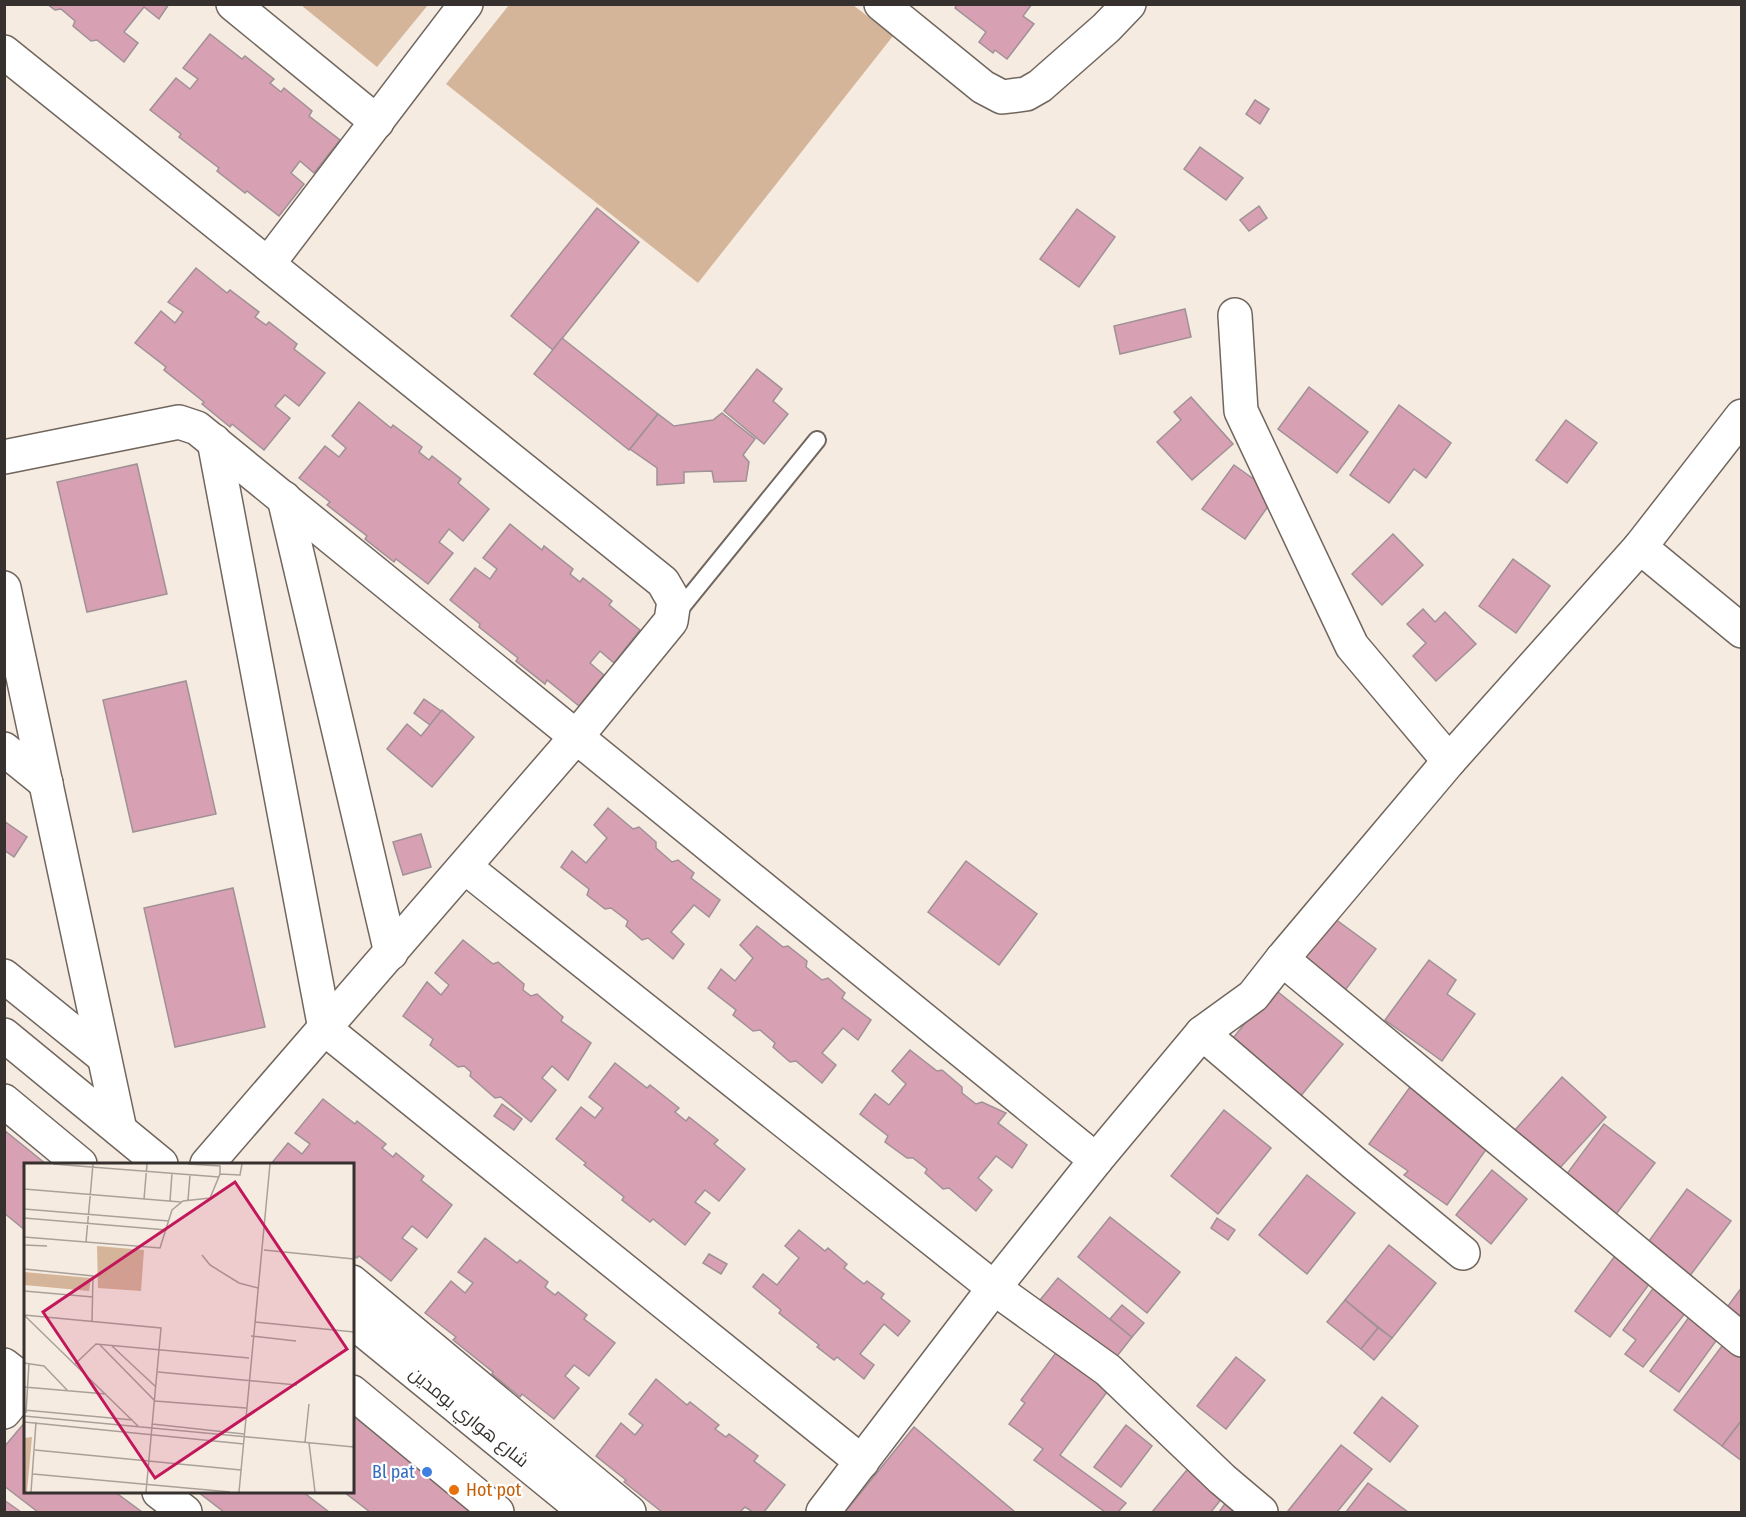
<svg xmlns="http://www.w3.org/2000/svg" width="1746" height="1517" viewBox="0 0 1746 1517" font-family="'Fira Sans Condensed',Cairo,sans-serif">
<rect width="100%" height="100%" fill="#f6ebe1"/>
<g fill="#d4b59a">
<path d="M301,5H428L377,67Z"/>
<path d="M509,5H853L893,36L698,283L446,84Z"/>
</g>
<g fill="#d7a1b3" stroke="#a09196" stroke-width="1.5">
<path d="M47,4H169L159,19L144,7L124,32L138,43L124,62L97,40L91,41L73,26L75,21L61,9L55,10Z"/>
<path d="M957,4H1032L1023,16L1034,24L1007,59L995,50L993,53L979,42L986,32L955,8Z"/>
<path d="M210,34L242,59L245,56L274,79L270,83L281,92L284,88L312,111L309,116L340,140L314,173L300,161L291,173L304,184L279,216L247,191L245,193L217,171L219,168L179,137L181,134L150,110L176,78L190,89L198,79L183,68Z"/>
<path d="M1255,100L1269,109L1260,124L1246,114Z"/>
<path d="M1200,147L1243,178L1226,200L1184,169Z"/>
<path d="M1259,206L1267,218L1249,231L1240,220Z"/>
<path d="M597,208L639,242L553,350L511,316Z"/>
<path d="M1077,209L1115,237L1079,287L1040,259Z"/>
<path d="M196,268L227,293L230,290L259,312L255,317L266,325L269,322L297,344L294,349L325,373L299,406L285,395L275,406L290,418L264,450L232,424L230,427L202,404L204,402L164,370L166,367L135,343L161,311L175,323L183,312L168,302Z"/>
<path d="M1185,309L1191,337L1120,354L1114,326Z"/>
<path d="M562,338L658,414L629,450L534,374Z"/>
<path d="M757,369L782,389L773,401L788,414L764,444L724,411Z"/>
<path d="M1309,387L1368,432L1337,473L1278,429Z"/>
<path d="M1191,397L1233,444L1192,480L1157,442L1181,420L1174,412Z"/>
<path d="M359,402L391,428L393,425L422,447L419,452L429,460L432,456L461,479L458,483L489,509L463,541L449,529L439,542L453,553L428,584L396,559L394,562L365,539L367,536L327,505L330,502L299,478L325,446L339,457L346,448L332,436Z"/>
<path d="M1399,405L1451,443L1426,478L1414,469L1389,503L1350,475Z"/>
<path d="M722,413L755,439L743,455L749,462L746,481L714,482L712,471L684,472V483L657,485V468L630,449L658,414L674,426L713,420Z"/>
<path d="M1566,420L1597,443L1567,483L1536,460Z"/>
<path d="M137,464L167,594L87,612L57,482Z"/>
<path d="M1234,465L1276,495L1245,539L1202,509Z"/>
<path d="M510,524L542,550L544,546L573,569L570,574L580,582L583,578L612,601L609,605L640,630L614,663L600,651L590,663L604,675L579,706L547,680L545,684L516,661L518,658L479,627L480,624L450,600L475,568L490,579L497,569L483,558Z"/>
<path d="M1393,534L1423,565L1382,605L1352,574Z"/>
<path d="M1513,559L1550,586L1516,633L1479,606Z"/>
<path d="M1423,609L1435,622L1445,612L1476,644L1436,681L1413,656L1426,643L1407,624Z"/>
<path d="M186,681L216,814L133,832L103,700Z"/>
<path d="M424,699L441,711L430,725L414,713Z"/>
<path d="M442,710L474,737L432,787L387,749L407,724L421,736Z"/>
<path d="M608,808L633,829L639,827L656,842V848L672,862L678,860L694,873L691,878L720,900L709,917L694,905L671,932L684,944L673,959L648,938L642,940L626,926L628,921L611,908L605,909L587,895L589,889L561,867L572,851L586,863L607,838L594,825Z"/>
<path d="M4,821L27,837L14,857L4,850Z"/>
<path d="M421,834L431,867L403,875L393,842Z"/>
<path d="M966,861L1037,914L999,965L928,912Z"/>
<path d="M233,888L265,1027L175,1047L144,908Z"/>
<path d="M1331,916L1376,949L1343,993L1299,961Z"/>
<path d="M757,926L783,947L788,946L807,961L806,967L822,980L828,978L845,993L842,998L871,1020L858,1040L843,1028L822,1053L836,1065L822,1083L796,1061L790,1062L773,1047L775,1043L760,1030L753,1031L733,1015L736,1010L708,988L721,969L735,981L753,958L740,945Z"/>
<path d="M463,940L493,964L498,962L524,984L523,990L531,996L537,994L563,1017L561,1021L591,1043L568,1080L552,1066L542,1078L556,1090L531,1122L501,1097L495,1098L470,1076L471,1072L464,1066L458,1067L430,1045L433,1039L403,1016L427,982L441,995L449,985L435,973Z"/>
<path d="M1429,960L1456,980L1447,994L1475,1014L1442,1061L1385,1020Z"/>
<path d="M1273,988L1343,1044L1300,1097L1230,1042Z"/>
<path d="M910,1050L937,1071L942,1070L962,1087V1093L976,1104L982,1102L1006,1113L998,1123L1027,1145L1012,1168L996,1156L978,1178L992,1190L976,1211L949,1188L943,1189L925,1173L927,1169L913,1158H907L885,1142L888,1136L860,1114L875,1094L889,1105L906,1084L892,1071Z"/>
<path d="M615,1063L647,1088L650,1085L679,1108L675,1112L686,1121L689,1117L718,1140L714,1144L745,1169L719,1201L705,1190L695,1202L710,1213L685,1245L653,1219L650,1222L622,1200L624,1197L584,1165L586,1163L556,1139L581,1107L595,1118L603,1108L589,1097Z"/>
<path d="M1562,1077L1606,1117L1558,1170L1515,1130Z"/>
<path d="M1410,1087L1490,1144L1447,1205L1404,1175L1408,1171L1369,1144Z"/>
<path d="M323,1099L355,1124L357,1121L386,1144L382,1148L393,1157L396,1153L424,1176L421,1180L452,1205L427,1238L412,1226L402,1238L417,1249L391,1281L359,1256L357,1258L352,1254V1164H271L288,1143L302,1154L310,1144L295,1133Z"/>
<path d="M502,1104L522,1119L514,1130L494,1116Z"/>
<path d="M1224,1110L1271,1148L1218,1214L1171,1176Z"/>
<path d="M1604,1124L1655,1163L1614,1217L1563,1179Z"/>
<path d="M4,1130L46,1164H26V1231L4,1213Z"/>
<path d="M1492,1170L1527,1199L1491,1244L1456,1215Z"/>
<path d="M1307,1175L1355,1213L1307,1274L1259,1235Z"/>
<path d="M1687,1189L1731,1221L1689,1277L1646,1245Z"/>
<path d="M1110,1217L1180,1272L1147,1313L1078,1257Z"/>
<path d="M1217,1218L1235,1230L1228,1240L1211,1228Z"/>
<path d="M799,1230L825,1251L828,1248L847,1264L844,1268L864,1284L867,1281L884,1294L881,1298L910,1321L898,1336L884,1324L860,1354L874,1365L864,1379L837,1357L834,1360L817,1347L819,1345L779,1313L781,1310L753,1287L763,1274L777,1285L799,1258L785,1246Z"/>
<path d="M485,1238L517,1263L520,1260L548,1282L545,1287L555,1295L558,1292L587,1315L584,1319L615,1343L589,1376L574,1365L565,1376L579,1388L554,1419L522,1394L520,1397L492,1374L493,1372L453,1340L456,1337L425,1313L451,1281L465,1293L473,1283L458,1272Z"/>
<path d="M1389,1245L1436,1283L1392,1338L1345,1300Z"/>
<path d="M1617,1253L1653,1279L1610,1337L1575,1311Z"/>
<path d="M709,1254L727,1264L721,1274L703,1263Z"/>
<path d="M1058,1278L1132,1337L1110,1365L1036,1305Z"/>
<path d="M1657,1283L1690,1307L1643,1367L1625,1354L1636,1340L1623,1330Z"/>
<path d="M1742,1287V1327L1722,1314Z"/>
<path d="M1345,1300L1378,1328L1361,1349L1327,1322Z"/>
<path d="M1122,1305L1144,1323L1132,1337L1110,1319Z"/>
<path d="M1692,1313L1721,1334L1679,1392L1650,1371Z"/>
<path d="M1378,1328L1392,1338L1374,1360L1361,1349Z"/>
<path d="M1725,1342L1742,1354V1420L1722,1446L1674,1410Z"/>
<path d="M1058,1350L1110,1388L1060,1455L1126,1503L1118,1512H1105L1034,1460L1043,1449L1009,1424L1025,1403L1021,1400Z"/>
<path d="M1236,1357L1265,1380L1226,1429L1197,1406Z"/>
<path d="M656,1379L687,1405L690,1402L719,1425L715,1429L726,1437L729,1434L758,1456L754,1461L785,1485L764,1512H753L745,1507L740,1512H662L624,1482L626,1480L596,1456L621,1423L635,1435L643,1425L629,1414Z"/>
<path d="M1382,1397L1418,1426L1390,1462L1354,1433Z"/>
<path d="M352,1415L474,1512H370L344,1492H352Z"/>
<path d="M1742,1420V1461L1722,1446Z"/>
<path d="M26,1421V1492H115L142,1512H38L4,1486V1447Z"/>
<path d="M1126,1425L1152,1446L1121,1487L1094,1467Z"/>
<path d="M914,1427L1015,1512H845Z"/>
<path d="M1341,1445L1372,1469L1337,1512H1291L1288,1511Z"/>
<path d="M1191,1465L1226,1493L1211,1512H1152Z"/>
<path d="M1368,1483L1408,1512H1346Z"/>
<path d="M198,1492H303L329,1512H224Z"/>
<path d="M1229,1498L1249,1512H1219Z"/>
<path d="M4,1500L21,1512H4Z"/>
</g>
<g fill="none" stroke-linecap="round" stroke-linejoin="round">
<g stroke="#70665e" stroke-width="20">
<path id="service" d="M675,615L817,440"/>
</g>
<g stroke="#70665e" stroke-width="36">
<g id="minor">
<path d="M233,4L377,122"/>
<path d="M881,4L983,87L1002,97L1026,94L1040,86L1106,28L1129,4"/>
<path d="M4,52L663,582L674,601L671,621L577,736L207,1164"/>
<path d="M268,264L466,4"/>
<path d="M1235,315L1241,411L1352,646L1449,761"/>
<path d="M214,441L325,1029L862,1462"/>
<path d="M4,457L179,422L197,428L1096,1160"/>
<path d="M284,498L391,953"/>
<path d="M1640,547L1742,631"/>
<path d="M4,588L120,1130"/>
<path d="M4,749L46,783"/>
<path d="M465,867L994,1288L1108,1370L1222,1479L1261,1512"/>
<path d="M1282,959L1742,1340"/>
<path d="M4,976L104,1057"/>
<path d="M1202,1033L1354,1163L1463,1253"/>
<path d="M4,1101L80,1164"/>
<path d="M352,1282L629,1512"/>
<path d="M4,1365L26,1382"/>
<path d="M352,1392L497,1512"/>
<path d="M4,1412L26,1385"/>
<path d="M159,1492L185,1512"/>
<path d="M823,1512L994,1288L1096,1160L1202,1033L1253,996L1282,959L1449,761L1640,547L1742,416"/>
</g>
</g>
<g stroke="#70665e" stroke-width="36">
<g id="secondary">
<path d="M4,1035L161,1164"/>
<path d="M352,1321L586,1512"/>
</g>
</g>
<use href="#service" stroke="#fff" stroke-width="16"/>
<use href="#minor" stroke="#fff" stroke-width="33"/>
<use href="#secondary" stroke="#fff" stroke-width="33"/>
</g>
<circle fill="#3f7fe0" stroke="#fff" stroke-width="2" cx="427" cy="1472" r="6"/>
<circle fill="#e8710a" stroke="#fff" stroke-width="2" cx="454" cy="1490" r="6"/>
<g text-anchor="middle" stroke-width="4.5" stroke-linejoin="round" paint-order="stroke">
<g font-size="18" fill="#36312e" stroke="#fff">
<text transform="translate(469 1417) rotate(39)" y="6">شارع هواري بومدين</text>
</g>
<g font-size="18" fill="#366cbe" stroke="#fff" text-anchor="end">
<text x="415" y="1478">Bl pat</text>
</g>
<g font-size="18" fill="#c56008" stroke="#fff" text-anchor="start">
<text x="466" y="1496">Hot pot</text>
</g>
</g>
<g transform="translate(24 1163)">
<rect width="330" height="330" fill="#f6ebe1"/>
<path d="M73,83L120,87L117,128L74,125ZM0,109L67,115L65,128L0,122ZM8,274L3,329H0V275Z" fill="#d4b59a"/>
<path fill="none" stroke="#a9a199" stroke-width="1.5" d="M29,1L195,14M196,11L216,12L218,1M0,26L157,39M120,36L123,1M164,37L166,12M146,38L148,10M0,46L145,58M0,55L143,67M0,74L136,85L148,47L159,38L186,35L196,11V3L164,1M62,79L69,1M0,82L23,83M240,87L330,96M178,92L186,102L215,120L234,125M0,106L69,113L68,158M0,128L69,134M0,152L137,165L122,329M0,152L115,264M231,159L330,169M227,173L272,178M76,182L131,238L222,245M88,183L132,224M0,200L20,203L44,228M51,201L72,181L225,195M134,209L273,222M0,224L82,231M0,247L109,257M2,250L5,200M0,253L330,284M0,259L220,281M128,261L220,271M281,279L285,241M285,280L291,329M11,287L217,307M9,311L206,329M7,329L12,259M215,329L246,1"/>
<path fill="#c2185b" fill-opacity="0.15" stroke="#c2185b" stroke-width="3" d="M211,19L323,186L131,315L19,149Z"/>
<rect width="330" height="330" fill="none" stroke="#36312e" stroke-width="3"/>
</g>
<rect width="1746" height="1517" fill="none" stroke="#36312e" stroke-width="12"/>
</svg>
